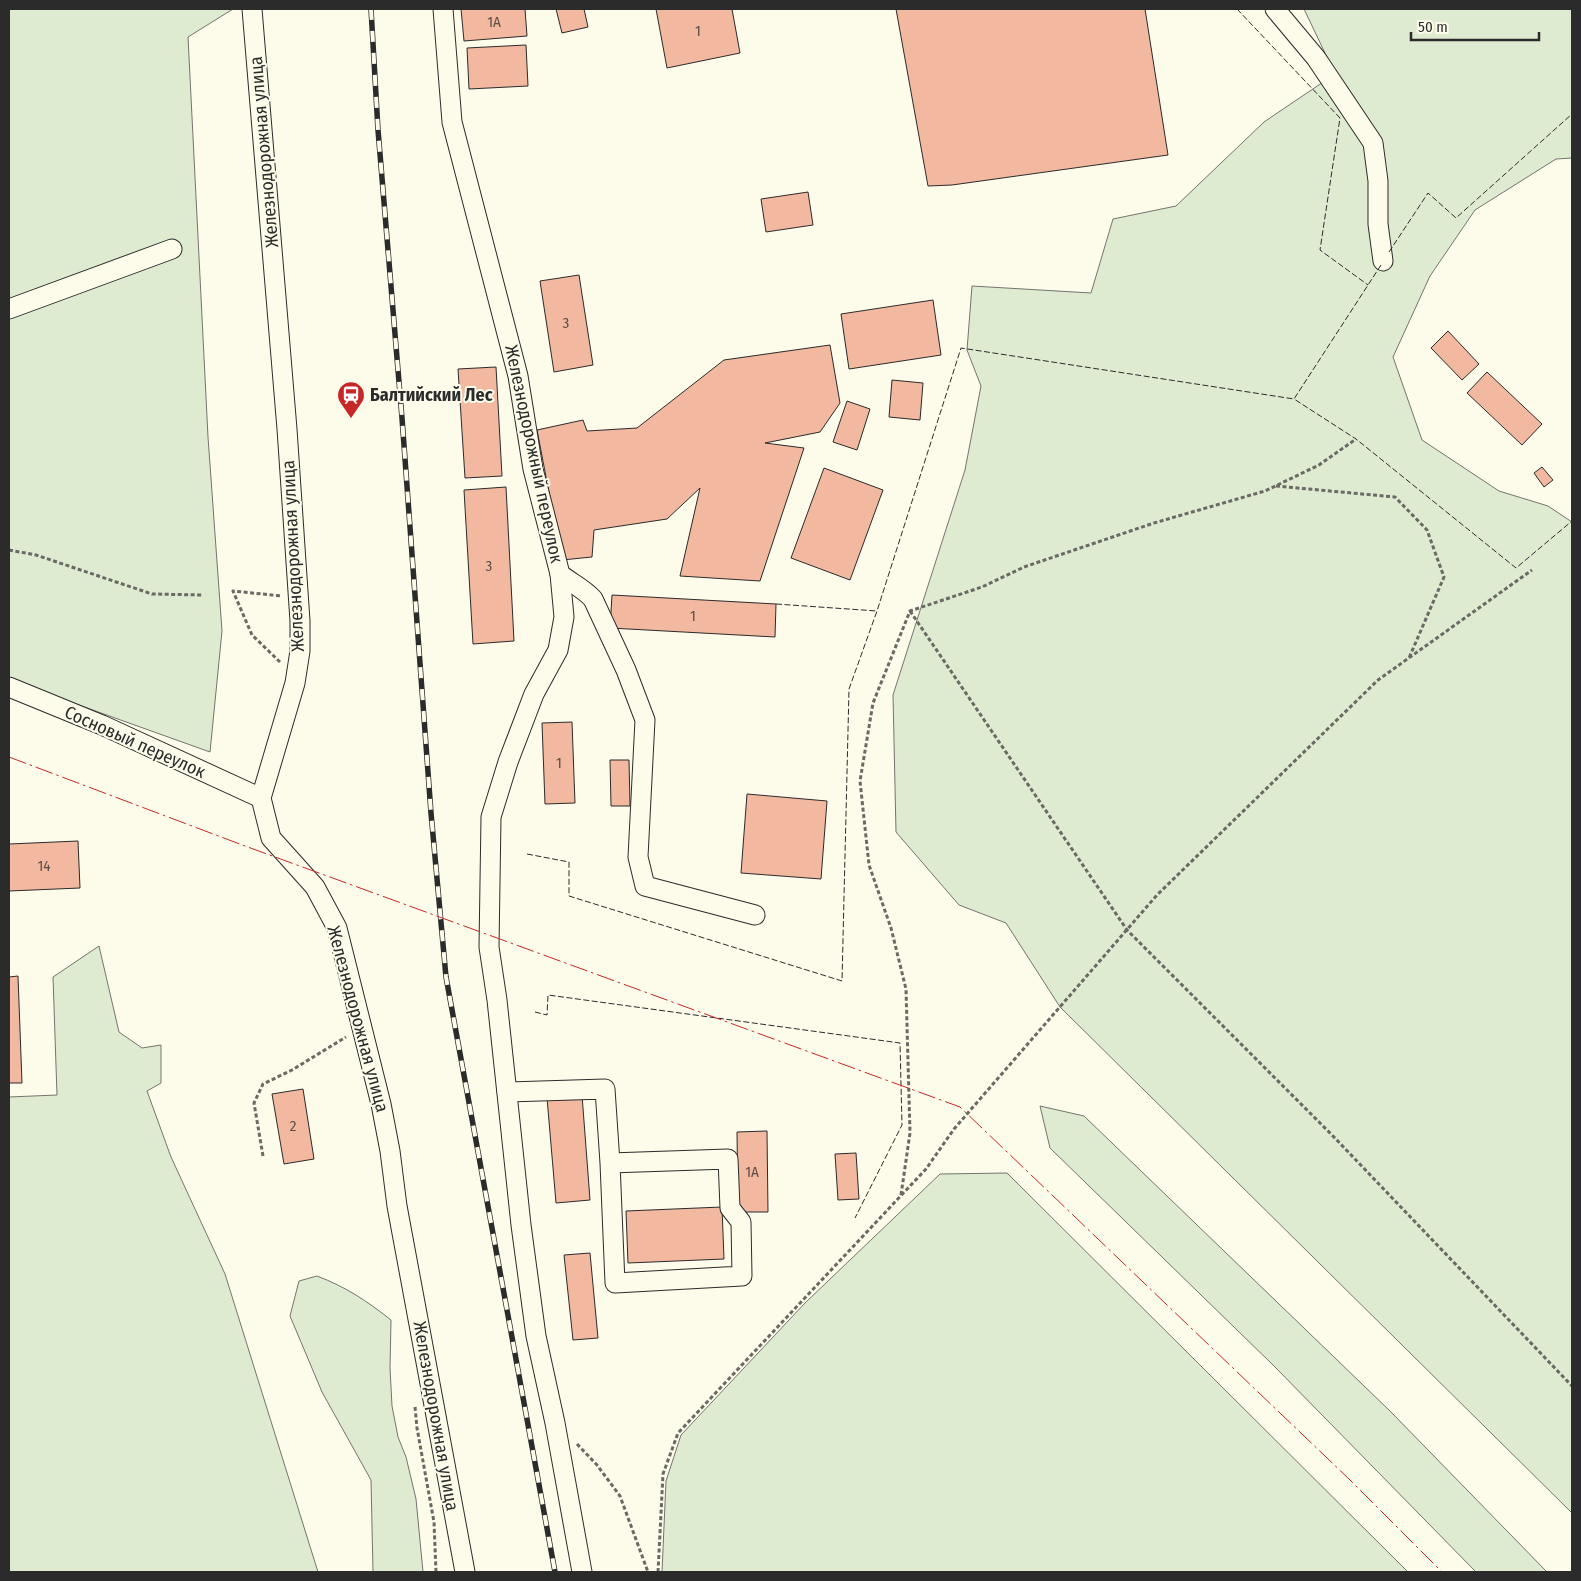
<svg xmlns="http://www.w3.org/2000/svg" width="1581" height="1581" viewBox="0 0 1581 1581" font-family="'Fira Sans Condensed',sans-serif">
<rect width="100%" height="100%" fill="#fdfbea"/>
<g fill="#deebd1" stroke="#74746e">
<path d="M9,9H233L188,37L208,437L222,631L210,752L9,680Z"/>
<path d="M1304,9H1572V158L1556,159L1475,210L1430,276L1393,357L1422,440L1499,491L1548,506L1572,522V1513L1060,1007L1006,923L959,905L896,832L893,695L965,470L981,386L967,350L972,286L1091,293L1113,219L1176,206L1264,122L1335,74Z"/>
<path d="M99,946L119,1032L142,1048L161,1045V1083L147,1091L171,1157L225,1274L318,1572H9V1097L57,1095L53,977Z"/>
<path d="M1040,1106L1084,1116L1390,1411L1547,1572H1476L1274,1366L1050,1148Z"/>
<path d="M1007,1173L1408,1572H662L666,1481L681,1435L805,1303L940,1174Z"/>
<path d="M317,1276C346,1287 367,1301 391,1320L390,1368L392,1406L398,1437L406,1457L416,1499L423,1572H373L371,1480L322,1392L290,1316L299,1281Z"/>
</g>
<g fill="#f2b8a0" stroke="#2b2b2b">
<path d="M461,9H525L527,36L464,41Z"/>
<path d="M556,9H584L588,27L562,33Z"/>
<path d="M656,9H732L740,53L667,68Z"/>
<path d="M896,9H1145L1168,155L952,185L928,186Z"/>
<path d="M526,45L528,86L469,89L467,48Z"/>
<path d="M808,192L813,225L766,232L761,199Z"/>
<path d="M579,275L593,365L554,372L540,281Z"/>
<path d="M933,300L941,355L849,369L841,314Z"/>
<path d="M1448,331L1479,364L1462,380L1431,348Z"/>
<path d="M830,345L840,403L820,432L765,443L804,448L760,581L680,576L700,488L667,519L594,530L592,557L562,560L537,430L583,420L587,431L637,428L724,360Z"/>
<path d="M496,367L502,476L465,478L458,369Z"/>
<path d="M1487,372L1542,424L1522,445L1467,393Z"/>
<path d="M892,380L923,383L920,420L889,417Z"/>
<path d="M847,401L870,409L857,450L833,442Z"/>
<path d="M1542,467L1553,480L1544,487L1534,473Z"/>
<path d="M824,468L883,490L850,580L791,558Z"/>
<path d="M506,487L514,641L473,644L464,490Z"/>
<path d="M612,595L776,604L775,637L610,628Z"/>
<path d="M572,722L575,803L545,804L542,723Z"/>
<path d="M610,760H629L630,806H611Z"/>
<path d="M747,794L827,801L821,879L741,873Z"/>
<path d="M78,841L80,888L9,891V844Z"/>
<path d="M18,976L22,1083H9V977Z"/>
<path d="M303,1089L314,1159L284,1164L272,1094Z"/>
<path d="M582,1095L590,1200L556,1203L547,1098Z"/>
<path d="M767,1131L768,1212H738L737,1132Z"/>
<path d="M856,1153L859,1199L838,1200L835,1154Z"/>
<path d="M722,1207L724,1259L628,1263L626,1211Z"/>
<path d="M590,1253L598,1338L573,1340L564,1255Z"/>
</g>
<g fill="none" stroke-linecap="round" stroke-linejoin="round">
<g stroke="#2b2b2b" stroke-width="21">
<g id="minor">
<path d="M252,9L287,429L300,621V651L295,683L261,798L271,838L315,887L337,928L381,1104L390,1151L397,1206L465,1572"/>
<path d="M443,9L452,122L518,376L533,469L560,574C571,583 583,588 593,599L626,670L645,720L638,857L645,886L755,915"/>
<path d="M1275,9L1316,58L1373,143L1378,181V224L1383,261"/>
<path d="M9,309L172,249"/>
<path d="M560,574L564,617L558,650L534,694L508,762L491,817L489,947L497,1000L521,1225L536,1336L555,1423L582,1572"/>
<path d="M9,687L102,725L261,798"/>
<path d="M507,1092L605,1089L610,1163L615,1283L742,1276L741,1222L730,1208L728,1159L610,1163"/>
</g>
</g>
<g stroke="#6a6964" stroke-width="3" stroke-dasharray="4 2.5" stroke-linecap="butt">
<path d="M1276,486L1395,497L1427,530L1444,577L1409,658"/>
<path d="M9,550L36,555L152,594L202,595"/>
<path d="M910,611L1127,930L1332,1135L1572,1386"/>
<path d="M280,662L252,635L233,591L282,596"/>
<path d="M263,1156L254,1103L263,1084L292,1070L346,1037"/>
<path d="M901,1195L910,1133L906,989L891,928L869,865L860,781L873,703L910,611L982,587L1024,567L1154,523L1265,491L1319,465L1356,439"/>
<path d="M415,1407L417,1428L434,1522L436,1572"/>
<path d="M577,1444L597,1465L620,1496L648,1572"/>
<path d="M658,1572L663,1474L678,1433L926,1169L954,1129L1157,895L1378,680L1532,570"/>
</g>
<use href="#minor" stroke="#fdfbea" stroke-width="19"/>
<g stroke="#2b2b2b" stroke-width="5.5">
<path id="rail" d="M371,9L378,130L402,418L431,813L446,977L555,1572"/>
</g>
<use href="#rail" stroke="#fdfbea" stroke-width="4" stroke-dasharray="11" stroke-linecap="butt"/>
<g stroke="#2b2b2b" stroke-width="1" stroke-dasharray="6 2.5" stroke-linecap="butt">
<path d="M1237,9L1340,118L1320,250L1368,285"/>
<path d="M1389,252L1428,193L1456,218L1572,114"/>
<path d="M1381,265L1294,399L1356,439L1516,568L1572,521"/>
<path d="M776,604L877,611"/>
<path d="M527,854L569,862V896L842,981L849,689L877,611L961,348L1294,399"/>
<path d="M535,1012L547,1015L548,995L900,1043L902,1125L855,1218"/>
</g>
<path stroke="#c62828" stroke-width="1" stroke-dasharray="18 4 2.5 4" stroke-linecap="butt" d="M9,757L245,846L960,1107L1349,1479L1442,1572"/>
</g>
<defs>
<g id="station-pin" transform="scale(1.4375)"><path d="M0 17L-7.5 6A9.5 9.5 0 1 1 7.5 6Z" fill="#c62828" stroke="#fdfbea"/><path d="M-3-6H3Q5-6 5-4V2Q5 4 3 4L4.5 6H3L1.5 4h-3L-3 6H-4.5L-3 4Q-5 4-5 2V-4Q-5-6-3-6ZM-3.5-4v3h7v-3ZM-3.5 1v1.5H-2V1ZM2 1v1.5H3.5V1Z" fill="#fff"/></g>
</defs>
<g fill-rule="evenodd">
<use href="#station-pin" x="351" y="395"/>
</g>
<g text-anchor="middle" stroke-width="4" stroke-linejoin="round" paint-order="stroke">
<g font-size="15" fill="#5d4e48">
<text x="494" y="27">1А</text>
<text x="698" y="36">1</text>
<text x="566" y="328">3</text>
<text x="489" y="571">3</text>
<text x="693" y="621">1</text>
<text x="559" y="768">1</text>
<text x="44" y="871">14</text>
<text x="293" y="1131">2</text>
<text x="752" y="1177">1А</text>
</g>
<g font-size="18" fill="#2b2b2b" stroke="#fdfbea">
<text transform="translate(264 152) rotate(-95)" y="6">Железнодорожная улица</text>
<text transform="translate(534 454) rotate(78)" y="6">Железнодорожный переулок</text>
<text transform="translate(293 556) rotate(-93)" y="6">Железнодорожная улица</text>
<text transform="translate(135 742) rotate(24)" y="6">Сосновый переулок</text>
<text transform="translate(358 1019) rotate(75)" y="6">Железнодорожная улица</text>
<text transform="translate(436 1416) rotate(80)" y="6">Железнодорожная улица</text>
</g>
<g font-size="18" font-weight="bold" fill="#2b2b2b" stroke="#fdfbea" text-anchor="start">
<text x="370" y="401">Балтийский Лес</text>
</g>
</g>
<rect width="1581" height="1581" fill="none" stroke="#2b2b2b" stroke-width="20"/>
<path d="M1411 32v8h128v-8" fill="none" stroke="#2b2b2b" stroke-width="2.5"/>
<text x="1418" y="32" font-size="15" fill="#2b2b2b" stroke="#fdfbea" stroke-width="4" paint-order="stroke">50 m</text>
</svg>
